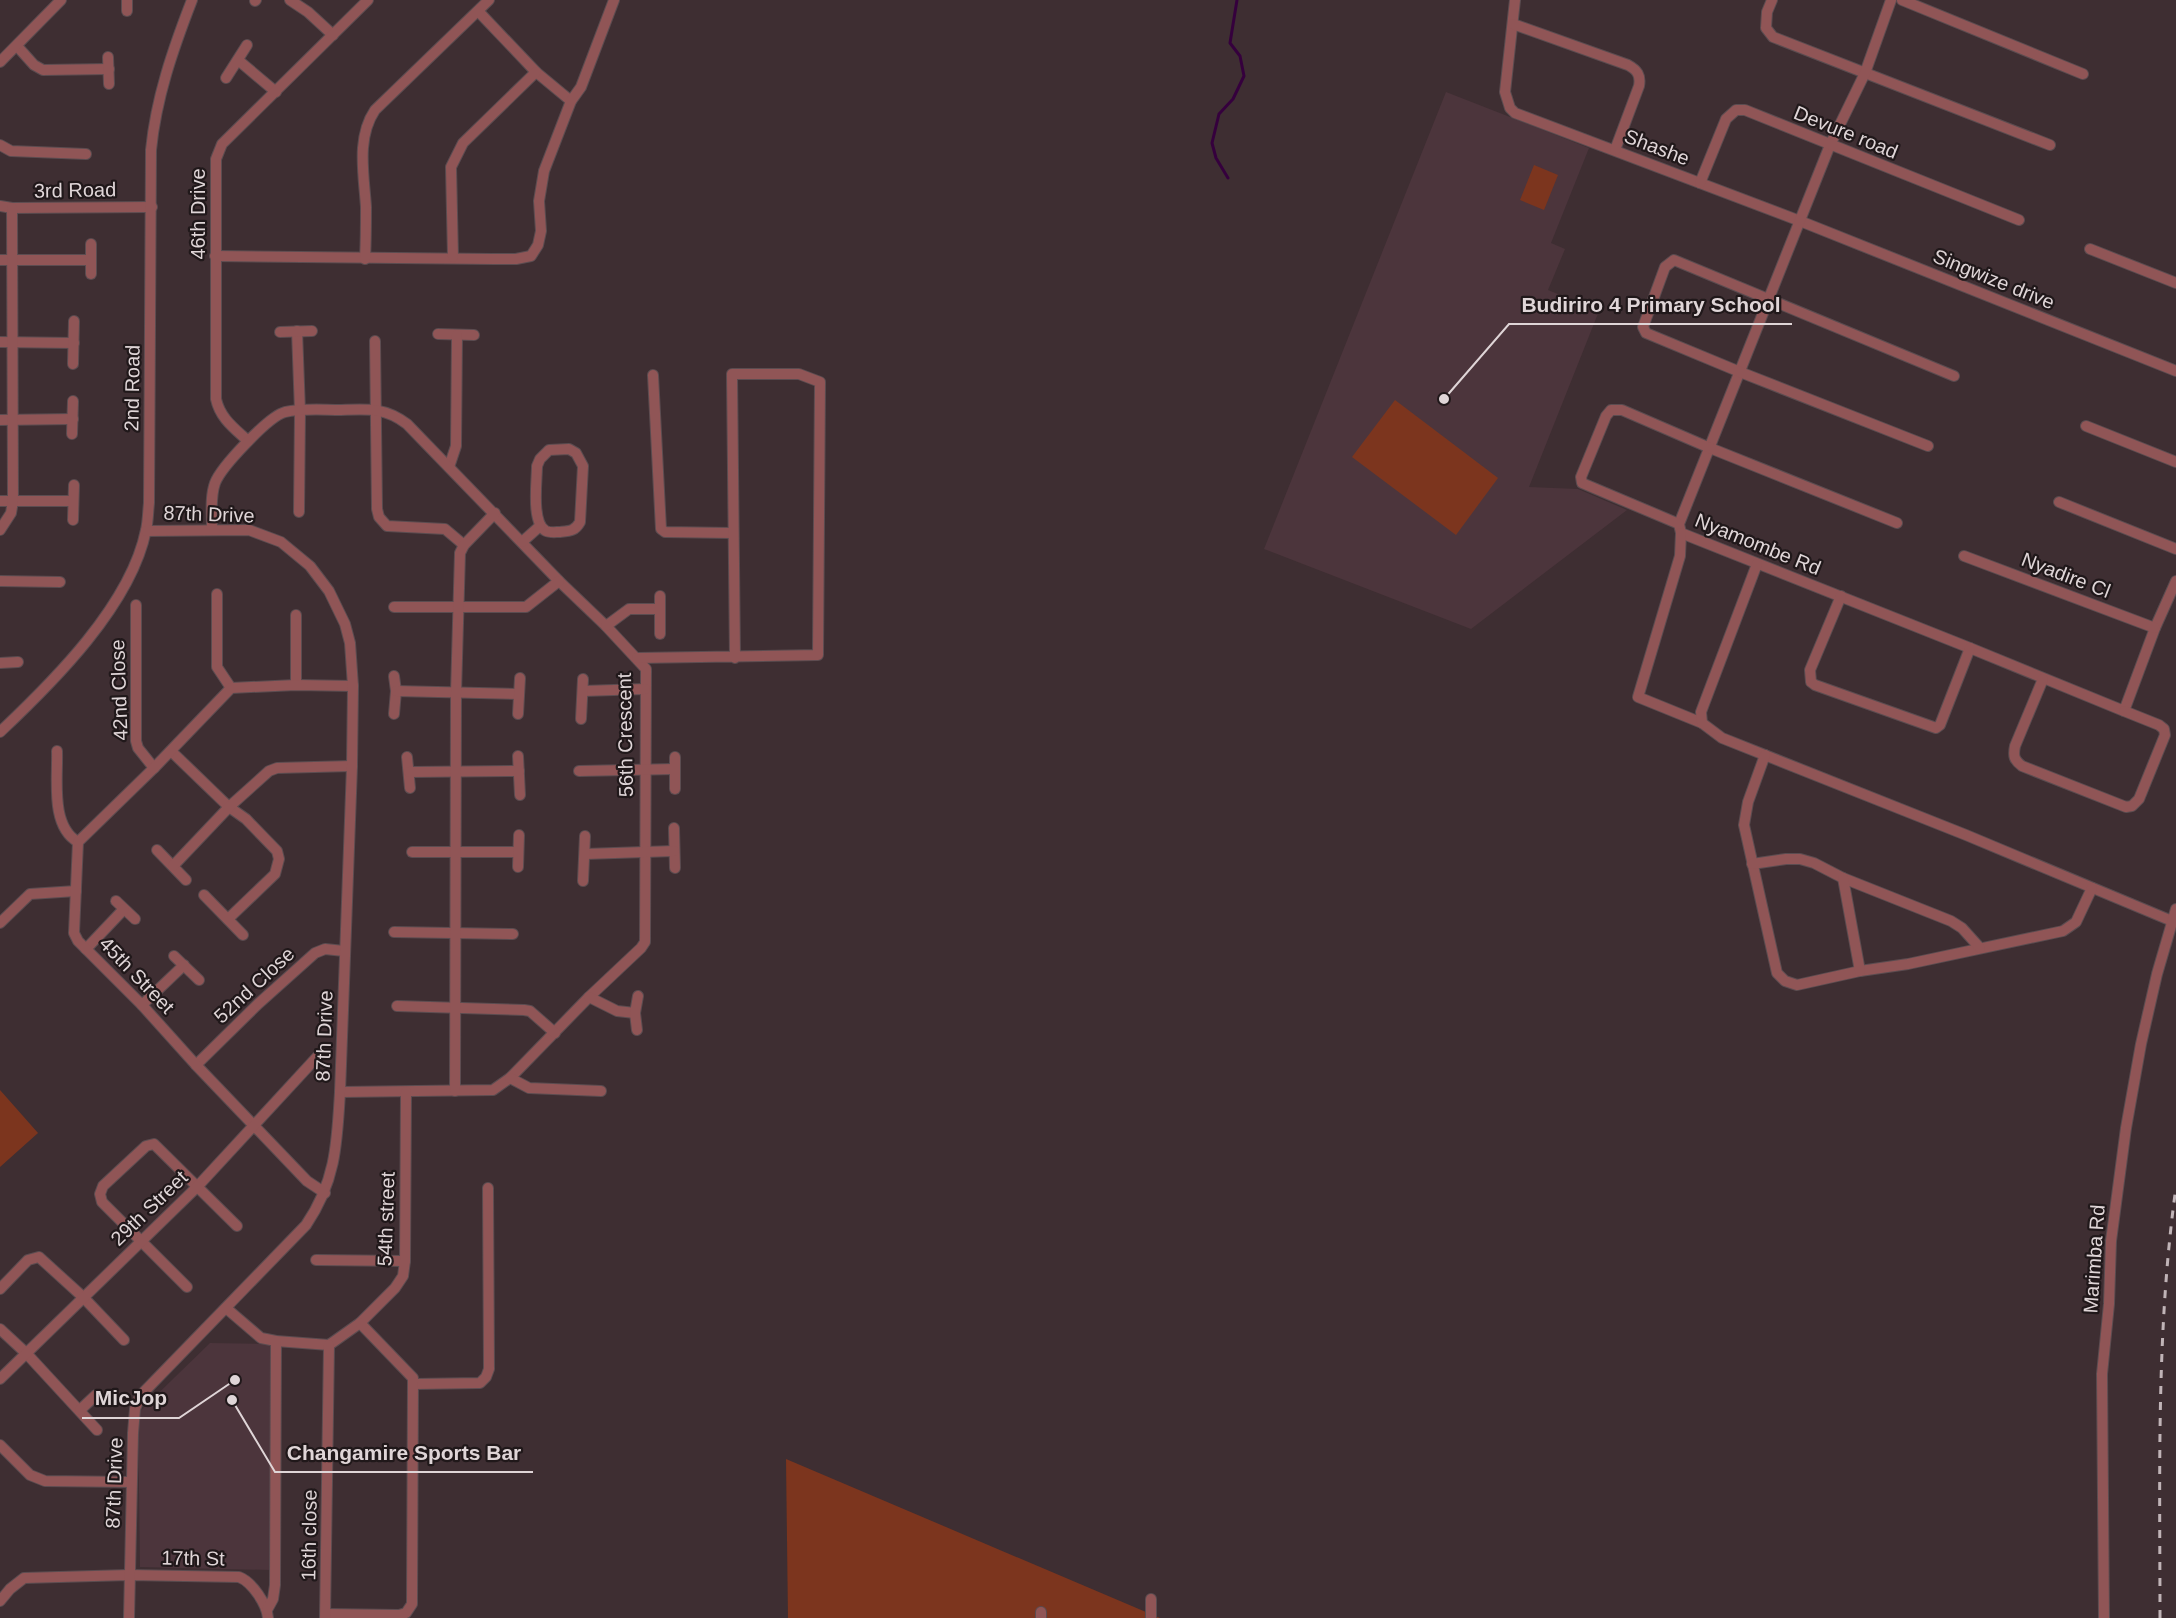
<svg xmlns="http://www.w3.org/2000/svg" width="2176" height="1618" viewBox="0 0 2176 1618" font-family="Arial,sans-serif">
<rect width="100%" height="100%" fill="#3e2e32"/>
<g fill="#4c353c">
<path d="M1446,92L1589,148L1551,243L1565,249L1548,290L1599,311L1529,487L1578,489L1627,510L1471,629L1264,549Z"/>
<path d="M210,1343L271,1344V1570L140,1567L138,1413Z"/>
</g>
<g fill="#7c351e">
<path d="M1534,165L1558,175L1544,210L1520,200Z"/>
<path d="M1395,400L1498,478L1456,535L1352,457Z"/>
<path d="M0,1090L38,1133L0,1167Z"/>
<path d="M786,1459L1160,1618H788Z"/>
</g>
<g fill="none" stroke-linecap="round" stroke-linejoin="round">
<path stroke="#35003d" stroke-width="3" d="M1228,178L1216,158L1212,143L1219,114L1233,99L1244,76L1240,56L1230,43L1237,0"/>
<g stroke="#5b4c50" stroke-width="12">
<g id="minor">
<path d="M290,0L308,12L333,35"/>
<path d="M1515,0L1505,92L1510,108L1515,113L1800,221L2176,371"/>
<path d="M1772,0L1767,12L1766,28L1773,37L2050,145"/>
<path d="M1891,0L1865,73L1830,145L1679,524L1681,533L1970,648L2124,711L2155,628L2176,581"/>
<path d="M1902,0L2083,74"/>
<path d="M255,1L256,0"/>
<path d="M127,11V0"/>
<path d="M478,11L536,72L571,101"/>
<path d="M1513,24L1628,65C1637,70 1641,75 1639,86L1615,150"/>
<path d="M17,46L34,65L43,70L109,69"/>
<path d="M108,57L109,84"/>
<path d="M238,60L276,92"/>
<path d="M0,62L61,0"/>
<path d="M226,78L247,45"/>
<path d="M0,145L11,151L86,154"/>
<path d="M1700,183L1726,119L1736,110H1745L2019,220"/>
<path d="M0,206L12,208L152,207"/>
<path d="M2090,249L2176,283"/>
<path d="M215,256L492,259H516L531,256L538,245L541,231L539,201L544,171L571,101L581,87L614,0"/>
<path d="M453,257L451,167L463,143L536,72"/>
<path d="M365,259C366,241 366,224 366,207C364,175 356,138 375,110L489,0"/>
<path d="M0,260H91"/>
<path d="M91,274V244"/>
<path d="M297,331L300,411L299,512"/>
<path d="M280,332L312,331"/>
<path d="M438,334L474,335"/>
<path d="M375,341L377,509L379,517L387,526L445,529L464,545"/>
<path d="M0,342L74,343"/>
<path d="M73,364L74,321"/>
<path d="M653,375L661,529L665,532L732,533"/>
<path d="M0,420L73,419"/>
<path d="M2086,426L2176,462"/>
<path d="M72,434L73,401"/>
<path d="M248,441C234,428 220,418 216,399V159L222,144L368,0"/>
<path d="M1928,446L1740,372L1646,333L1643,327L1665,267L1674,260L1954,376"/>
<path d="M569,449L576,453L583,466L580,522C575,531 570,531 560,532C556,532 550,533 546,531C531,523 537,481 537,466L540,459L549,450Z"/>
<path d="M449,467L456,446L457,335"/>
<path d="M0,501H73"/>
<path d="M2059,502L2176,549"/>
<path d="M73,520L74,485"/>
<path d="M1679,524L1582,483L1581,477L1606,416L1611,410H1622L1710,448L1897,523"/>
<path d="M212,529C212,514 210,497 215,483C221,467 269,416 285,412C303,408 323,410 341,410C367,409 385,407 407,424L559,581L606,626L646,669L645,942L641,948L589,997L510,1078L493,1090L340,1092"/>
<path d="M0,530L11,513L13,501L12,208"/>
<path d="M1681,533L1680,556L1638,697L1702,723"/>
<path d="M522,542L540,526"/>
<path d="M1964,556L2155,628"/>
<path d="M1757,564L1704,704L1701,712L1702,723L1722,738L1966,835L2172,921"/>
<path d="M0,581L60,582"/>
<path d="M217,594V667L231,688"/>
<path d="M1841,596L1810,670L1811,682L1815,685L1936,728L1940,725L1970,648"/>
<path d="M136,605V741L138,748L154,768"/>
<path d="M394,607H526L559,581"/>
<path d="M296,615V685"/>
<path d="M606,626L629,609H660"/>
<path d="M660,634V596"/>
<path d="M637,658L818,655L820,382L799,374H732L735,658"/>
<path d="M0,663L18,662"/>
<path d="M394,676L396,691L394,714"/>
<path d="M2043,679L2015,746C2013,756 2014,760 2022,766L2126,807L2132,806L2139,799L2165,735L2164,729L2159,725L2124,711"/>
<path d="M396,691L519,694"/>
<path d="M583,691L645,689"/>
<path d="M518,714L520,678"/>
<path d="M581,719L583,679"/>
<path d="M0,732C53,682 131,605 146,530C148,522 148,512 149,503L151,150C156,98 173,49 192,0"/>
<path d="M57,751C58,779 50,826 78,842"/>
<path d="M171,751L229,807L246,819L277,851L279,859L275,874L228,919"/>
<path d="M1765,755L1748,802L1744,825L1777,973L1785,981L1797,985L1860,971L1908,964L2063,931L2076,922L2092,888"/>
<path d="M518,756L520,795"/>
<path d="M407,757L410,788"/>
<path d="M579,771L675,769"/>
<path d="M409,772L519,771"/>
<path d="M675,789V757"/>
<path d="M674,828L675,868"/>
<path d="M157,850L186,880"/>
<path d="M412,852H518"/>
<path d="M585,854L674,851"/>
<path d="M1752,864L1786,859H1800L1814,863L1843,878L1951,921L1962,928L1980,948"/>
<path d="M173,866L229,807L269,771L277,768L352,766"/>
<path d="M518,867L519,835"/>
<path d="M1843,878L1860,971"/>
<path d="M583,881L585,836"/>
<path d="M204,895L243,935"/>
<path d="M116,901L135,919"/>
<path d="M0,923L30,894L76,891"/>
<path d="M394,932L513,934"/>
<path d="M86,949L124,909"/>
<path d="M174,956L199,980"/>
<path d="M589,997L617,1011L635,1013"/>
<path d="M142,1005L184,965"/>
<path d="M397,1006L524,1010L530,1011L555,1033"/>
<path d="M637,1030L635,1013L638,996"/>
<path d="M196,1065L258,1004L315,953L325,949L344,951"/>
<path d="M510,1078L529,1088L601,1091"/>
<path d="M455,1091L456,693L460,553L464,545L495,513"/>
<path d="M325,1193L307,1181L196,1065L142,1005L78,941L74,933L78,842L154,768L231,688L296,685L353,686"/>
<path d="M316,1260L405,1261"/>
<path d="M187,1287L102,1202L100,1194L103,1186L146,1146L154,1144L237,1226"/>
<path d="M0,1289L28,1260L39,1257L83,1297L124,1340"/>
<path d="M226,1308L261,1338L276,1341L329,1345L360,1323L395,1288L403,1276L405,1261L406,1092"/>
<path d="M0,1329L27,1354L97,1430"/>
<path d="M0,1379L197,1187L317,1057"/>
<path d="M414,1384L480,1383L486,1377L489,1369L488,1188"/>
<path d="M80,1410L96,1395"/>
<path d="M0,1445L30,1475L45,1481L131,1482"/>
<path d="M0,1601L10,1589L24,1578L129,1575L239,1577C252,1582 267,1604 268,1618"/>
<path d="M267,1610L273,1599L275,1585L276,1341"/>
<path d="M326,1614L399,1615L406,1613L412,1604L413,1378L360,1323"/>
<path d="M129,1618L133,1433L135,1409L140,1396L306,1225C336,1181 337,1143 340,1092L352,766L353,686L350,643L345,624L329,591L310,566L281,542L249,530L146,531"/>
<path d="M325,1618L329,1345"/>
<path d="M1041,1618V1612"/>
<path d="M1151,1618V1599"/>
<path d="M2104,1618L2102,1374L2109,1304L2111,1241L2126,1128L2141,1044L2157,974L2176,909"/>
</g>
</g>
<use href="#minor" stroke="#905556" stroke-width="10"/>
<path stroke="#c0b4b7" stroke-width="3" stroke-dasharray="8 8" stroke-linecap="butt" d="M2160,1618C2160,1474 2156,1330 2176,1187"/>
</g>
<g text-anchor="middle" stroke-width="4.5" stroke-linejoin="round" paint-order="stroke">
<g font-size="20" fill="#dfd5d7" stroke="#20181a">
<text transform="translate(1846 132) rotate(22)" y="7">Devure road</text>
<text transform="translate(1657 147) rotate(21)" y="7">Shashe</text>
<text transform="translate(75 190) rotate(-1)" y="7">3rd Road</text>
<text transform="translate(198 214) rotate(-90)" y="7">46th Drive</text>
<text transform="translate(1994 279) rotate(22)" y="7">Singwize drive</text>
<text transform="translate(132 388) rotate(-89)" y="7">2nd Road</text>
<text transform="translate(209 514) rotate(2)" y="7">87th Drive</text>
<text transform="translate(1758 544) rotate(22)" y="7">Nyamombe Rd</text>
<text transform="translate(2066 575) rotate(21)" y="7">Nyadire Cl</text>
<text transform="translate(119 690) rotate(-92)" y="7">42nd Close</text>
<text transform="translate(625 735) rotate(-91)" y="7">56th Crescent</text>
<text transform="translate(137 975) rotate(46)" y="7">45th Street</text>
<text transform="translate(254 985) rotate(-43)" y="7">52nd Close</text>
<text transform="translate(324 1036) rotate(-88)" y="7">87th Drive</text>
<text transform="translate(149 1208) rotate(-44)" y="7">29th Street</text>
<text transform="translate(386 1219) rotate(-88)" y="7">54th street</text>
<text transform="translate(2094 1259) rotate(-86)" y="7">Marimba Rd</text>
<text transform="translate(114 1483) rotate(-88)" y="7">87th Drive</text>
<text transform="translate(309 1535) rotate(-89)" y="7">16th close</text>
<text transform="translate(193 1558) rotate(1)" y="7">17th St</text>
</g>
</g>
<path fill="none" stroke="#dfd5d7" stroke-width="2" d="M1444 399L1509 324H1792M235 1380L179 1418H82M232 1400L275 1472H533"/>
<g fill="#dfd5d7" stroke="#20181a" stroke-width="2">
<circle cx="1444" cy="399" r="6"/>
<circle cx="235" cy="1380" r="6"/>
<circle cx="232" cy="1400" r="6"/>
</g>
<g font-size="21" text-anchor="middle" font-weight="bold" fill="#dfd5d7" stroke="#20181a" stroke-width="4.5" stroke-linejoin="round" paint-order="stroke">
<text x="1651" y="312">Budiriro 4 Primary School</text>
<text x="131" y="1405">MicJop</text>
<text x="404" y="1460">Changamire Sports Bar</text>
</g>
</svg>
